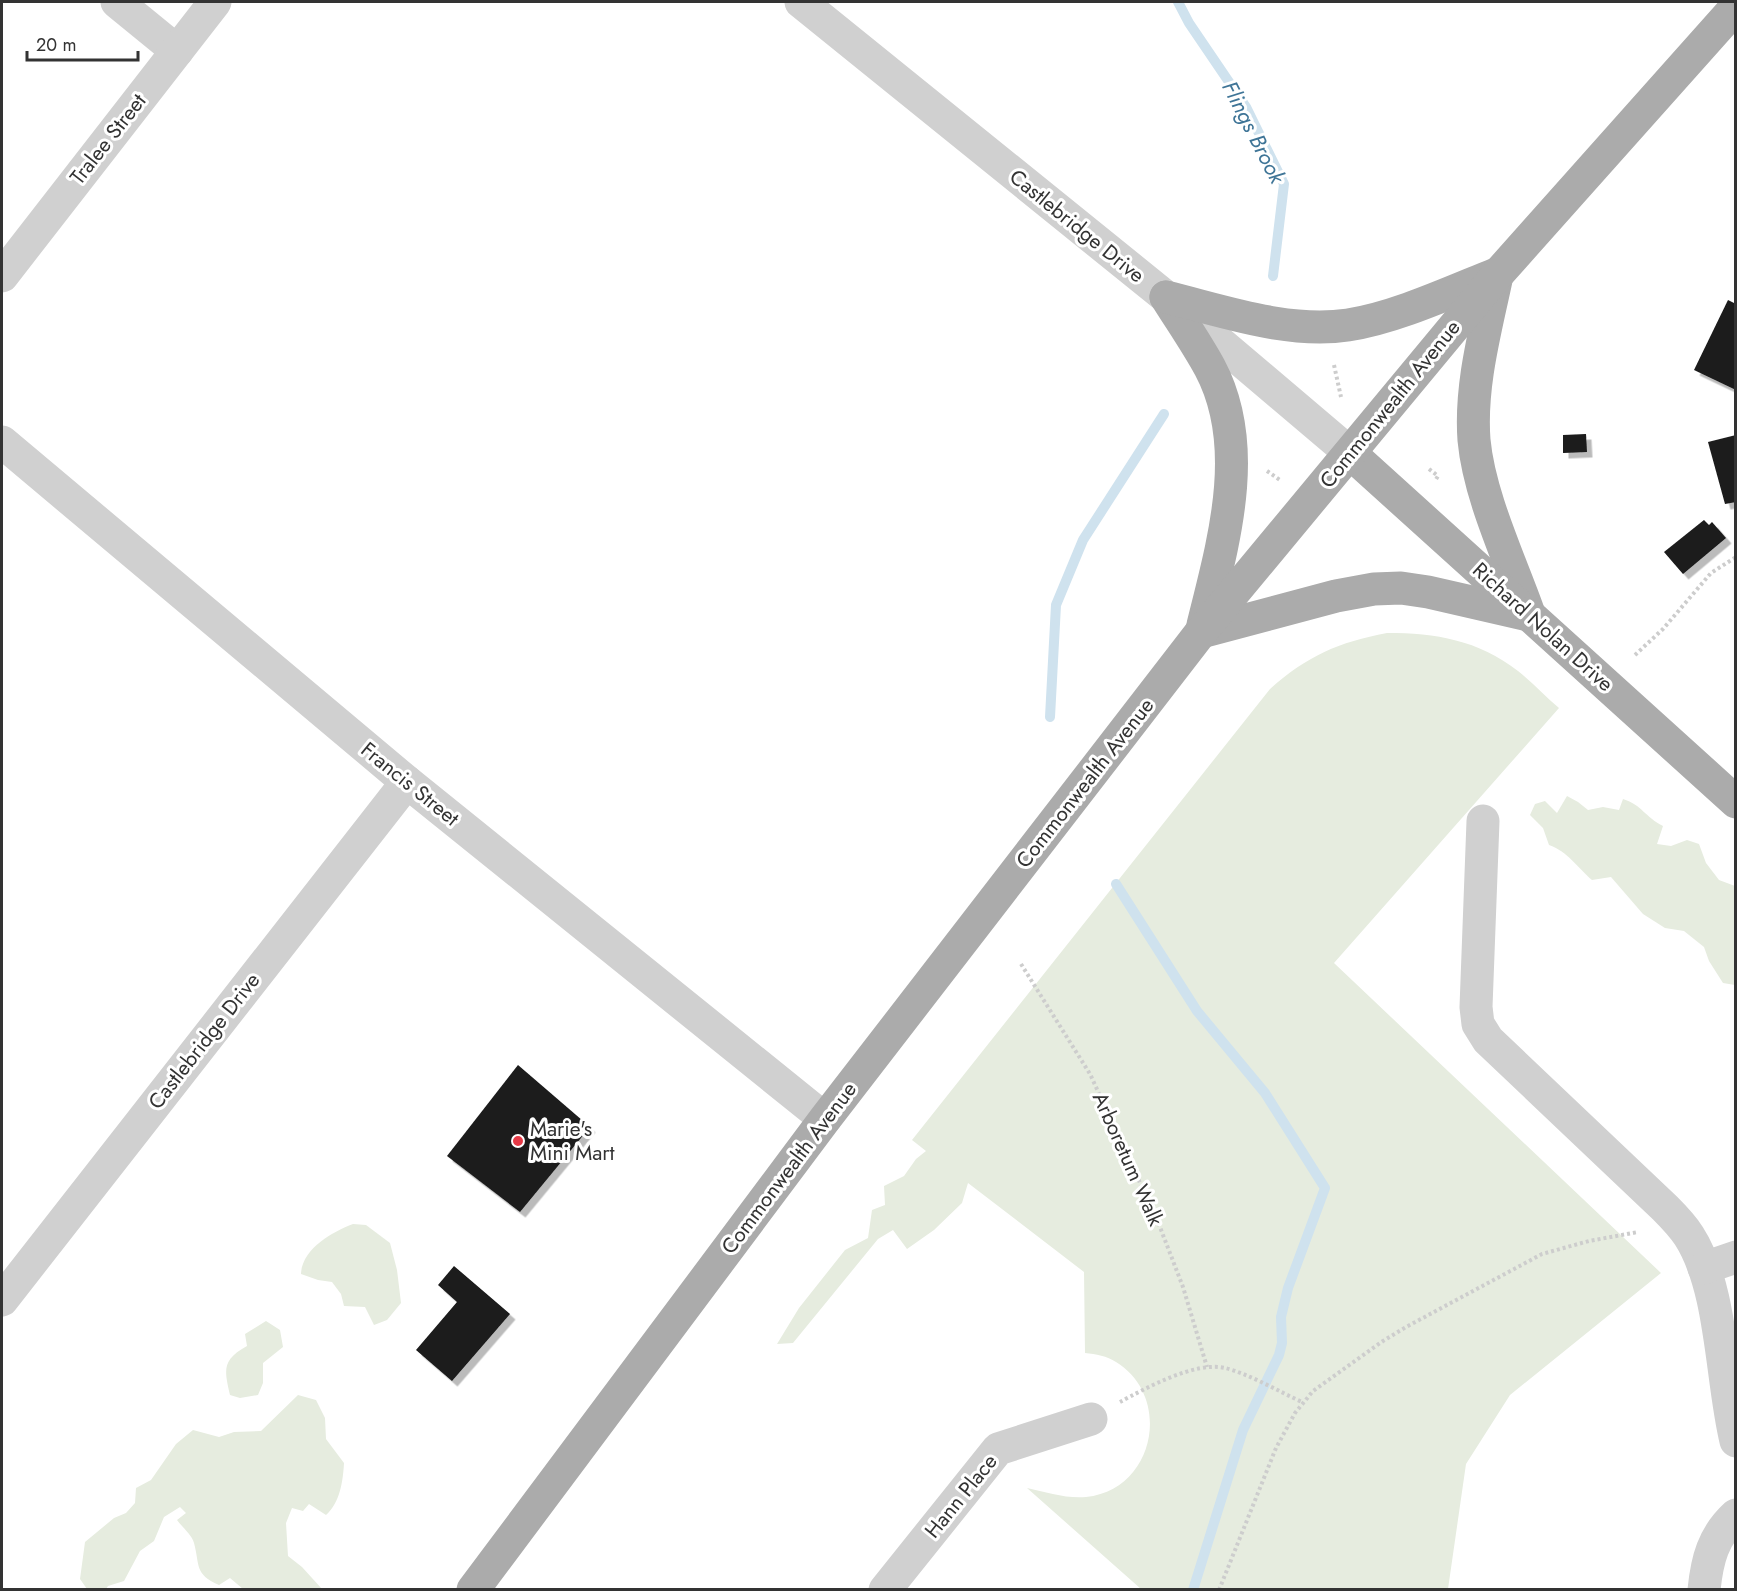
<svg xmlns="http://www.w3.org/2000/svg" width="1737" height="1591" viewBox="0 0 1737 1591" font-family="Jost,sans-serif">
<defs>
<filter id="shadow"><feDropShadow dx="5.5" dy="5.5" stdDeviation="0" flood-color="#0004"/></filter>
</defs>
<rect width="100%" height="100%" fill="#fff"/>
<g fill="#e6ecdf">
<path d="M1387,633C1436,633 1478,640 1518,671C1532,682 1545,696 1559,708L1334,963L1661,1273L1510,1395L1466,1464L1448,1589H1141L1027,1488C1046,1492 1067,1499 1086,1497C1155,1490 1173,1397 1116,1362C1107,1356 1096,1354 1085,1353L1084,1272L968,1183L962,1203L934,1230L907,1249L893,1230L878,1239L793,1343L777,1344L799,1308L845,1250L868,1238L872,1210L885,1205L884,1186L904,1176L916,1159L926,1151L912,1140L1270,689C1307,656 1339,642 1387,633Z"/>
<path d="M1567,796L1578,802L1588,810L1603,807L1619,810L1623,799C1642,805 1645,817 1663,826L1657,844L1671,846L1687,840L1699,844L1706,863L1719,880L1735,886V985L1723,983L1709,961L1704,947L1684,931L1665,928L1643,914L1611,877L1592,880C1578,868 1567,851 1549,845L1543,828L1530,815L1535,804L1545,801L1557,813Z"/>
<path d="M353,1224L366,1225L390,1243L397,1270L401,1303L387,1320L374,1325L365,1307L344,1306L341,1294L332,1282L318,1280L301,1274C302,1249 332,1232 353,1224Z"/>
<path d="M266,1321L280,1330L283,1347L263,1363V1383L258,1395L240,1398L230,1395C224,1369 222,1360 247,1346L245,1334Z"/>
<path d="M298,1395L316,1400L325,1418L326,1439L344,1463C343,1481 340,1503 326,1515L309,1504L303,1511L292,1508L286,1523L288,1556L302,1567L322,1589H243L230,1578L219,1585C194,1574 200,1565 194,1543C192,1535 182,1527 177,1520L186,1513L180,1507L164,1517L154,1541L140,1551L124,1581L108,1586L106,1589H87L80,1579L85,1542L114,1518L126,1513L135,1503L136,1488L151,1480L176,1444L193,1430L219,1437L234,1432L261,1431Z"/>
</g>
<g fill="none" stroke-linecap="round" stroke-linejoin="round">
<g stroke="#cfe2ee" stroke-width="10">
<path d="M1178,2L1189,23L1246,107L1284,184L1273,276"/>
<path d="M1050,717L1056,605L1083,540L1164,414"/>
<path d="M1116,884L1197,1011L1265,1093L1325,1188L1288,1288L1281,1317L1282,1343L1279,1355L1243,1430L1193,1590"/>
</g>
</g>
<g fill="#1a1a1a" filter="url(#shadow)">
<path d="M1728,300L1736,304V390L1694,370Z"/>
<path d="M1586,434L1587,452L1563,453V435Z"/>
<path d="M1736,435V502L1725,504L1708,442Z"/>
<path d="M1704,520L1709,525L1712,522L1726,538L1683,574L1664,552Z"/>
<path d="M518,1065L590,1127L520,1212L447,1156Z"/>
<path d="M454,1266L510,1314L452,1381L416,1350L457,1302L438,1285Z"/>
</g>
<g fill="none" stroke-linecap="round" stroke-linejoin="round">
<g stroke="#cdcdcd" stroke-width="4" stroke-dasharray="3 3" stroke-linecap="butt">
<path d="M1334,365L1341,397"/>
<path d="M1429,469L1438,476L1435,481"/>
<path d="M1267,471L1280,480"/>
<path d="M1635,655L1663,629L1711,573L1736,557"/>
<path d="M1021,964L1090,1074L1158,1222L1183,1287L1207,1367"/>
<path d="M1120,1402C1146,1388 1195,1361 1225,1368C1247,1373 1280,1392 1302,1402"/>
<path d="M1219,1590L1276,1448L1295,1413L1313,1391L1383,1341L1406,1327L1542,1254L1589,1241L1638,1232"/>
</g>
<g stroke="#d0d0d0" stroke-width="33">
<path d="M117,2L177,51"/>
<path d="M801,2L1166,297L1350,453"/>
<path d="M2,276L215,2"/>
<path d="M2,442L407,782L825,1119"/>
<path d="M1483,821L1476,1007L1478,1024L1488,1040L1665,1208C1674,1217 1682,1225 1689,1236C1723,1289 1721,1380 1736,1441"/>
<path d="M1704,1268L1736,1257"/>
<path d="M2,1300L407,782"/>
<path d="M885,1590L998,1449L1091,1419"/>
<path d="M1704,1590C1707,1560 1713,1536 1736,1515"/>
</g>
<g stroke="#ababab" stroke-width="33">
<path d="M1496,280C1485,332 1470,386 1474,440C1479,495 1509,558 1528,611"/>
<path d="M1166,297C1181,321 1197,344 1210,368C1252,447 1223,544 1203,625"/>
<path d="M1166,297C1224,311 1288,334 1348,325C1395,318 1451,292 1496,274"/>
<path d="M1350,453L1736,802"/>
<path d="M1201,632L1336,596L1374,589L1401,588L1428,592L1528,615"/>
<path d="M473,1590L825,1119L1201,632L1498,274L1736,7"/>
</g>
</g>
<circle fill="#e63946" stroke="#fff" stroke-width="2" cx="518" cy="1141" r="6"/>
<g text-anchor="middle" stroke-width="6" stroke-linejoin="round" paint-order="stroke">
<g font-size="21" fill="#333" stroke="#fff">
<text transform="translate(108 139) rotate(-52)" y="7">Tralee Street</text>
<text transform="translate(1077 226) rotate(39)" y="7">Castlebridge Drive</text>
<text transform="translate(1390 404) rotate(-51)" y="7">Commonwealth Avenue</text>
<text transform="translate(1543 627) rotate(42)" y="7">Richard Nolan Drive</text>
<text transform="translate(1085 783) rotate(-52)" y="7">Commonwealth Avenue</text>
<text transform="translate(410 784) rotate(39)" y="7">Francis Street</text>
<text transform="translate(204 1041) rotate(-52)" y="7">Castlebridge Drive</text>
<text transform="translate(1128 1159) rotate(66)" y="7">Arboretum Walk</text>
<text transform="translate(789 1168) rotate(-53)" y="7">Commonwealth Avenue</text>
<text transform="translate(961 1496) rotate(-51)" y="7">Hann Place</text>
</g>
<g font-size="21" fill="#333" stroke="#fff" text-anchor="start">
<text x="530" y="1136">Marie's<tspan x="530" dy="24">Mini Mart</tspan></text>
</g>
<g font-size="22" font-style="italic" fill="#3f7597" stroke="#fff">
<text transform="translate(1254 132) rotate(63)" y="8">Flings Brook</text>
</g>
</g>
<rect width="1737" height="1591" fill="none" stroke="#333333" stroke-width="6"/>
<path d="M27 51v9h111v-9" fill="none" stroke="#333333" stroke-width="3"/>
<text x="36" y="51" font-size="18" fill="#333333" stroke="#ffffff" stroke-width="4.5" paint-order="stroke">20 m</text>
</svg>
